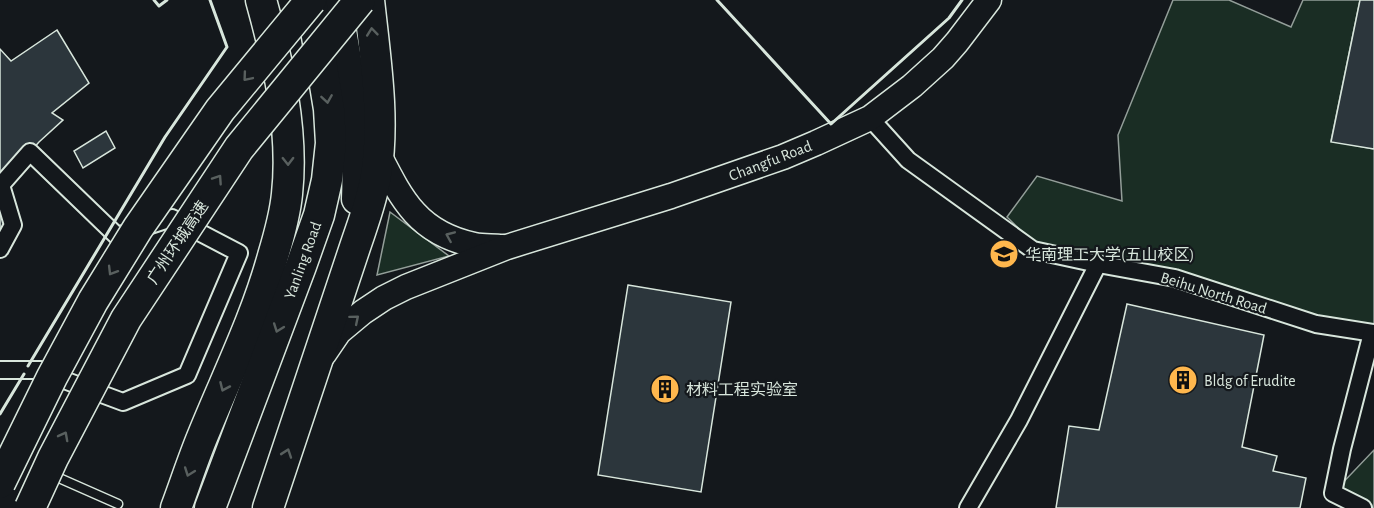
<svg xmlns="http://www.w3.org/2000/svg" width="1374" height="508" viewBox="0 0 1374 508" font-family="'Alegreya Sans','Noto Sans SC',sans-serif">
<rect width="100%" height="100%" fill="#14181c"/>
<g fill="#1a2d24" stroke="#939e99" stroke-width="1.5">
<path d="M1173,0H1229L1291,27L1303,0H1360L1331,141L1374,149V333L1043,252L1007,217L1037,176L1122,201L1118,135Z"/>
<path d="M390,212L449,256L377,275Z"/>
<path d="M1374,450V508H1363L1333,493Z"/>
</g>
<g fill="#2c363c" stroke="#d8e6dc" stroke-width="1.5">
<path d="M1360,0H1374V149L1331,142Z"/>
<path d="M57,30L89,83L52,113L63,120L39,142L1,185L13,225L0,249V49L11,61Z"/>
<path d="M106,131L115,148L83,168L74,151Z"/>
<path d="M628,285L731,302L701,492L598,475Z"/>
<path d="M1127,304L1264,335L1242,447L1277,456L1273,471L1306,478L1300,508H1056L1069,426L1099,430Z"/>
</g>
<g fill="none" stroke-linecap="round" stroke-linejoin="round">
<g stroke="#d8e6dc" stroke-width="11">
<path id="lane" d="M50,474L118,504"/>
</g>
<g stroke="#d8e6dc" stroke-width="20">
<g id="street">
<path d="M870,118L908,160L1033,250L1098,264L1175,278L1316,324L1374,333"/>
<path d="M0,249L13,225L1,185L30,152L117,236L172,218L239,253L187,375L123,402L64,380L41,370H0"/>
<path d="M968,508L1019,420L1098,264"/>
<path d="M1363,508L1333,493L1342,449L1372,333"/>
</g>
</g>
<g stroke="#d8e6dc" stroke-width="27">
<g id="secondary">
<path d="M378,153C402,200 418,233 474,245C483,247 493,246 502,247"/>
<path d="M324,354L339,332L363,312L384,298L406,287L507,247L671,196L783,157L816,143L870,118L912,86L943,58L957,42L989,0"/>
</g>
</g>
<g stroke="#d8e6dc" stroke-width="33">
<g id="highway">
<path d="M335,0C348,65 360,133 357,199"/>
<path d="M176,508C185,484 193,459 203,435C227,376 256,318 273,256C279,236 285,215 287,194C294,131 278,61 261,0"/>
<path d="M210,508L301,266L319,215L327,180L331,143L329,109L311,0"/>
<path d="M268,508L355,247C363,223 372,200 376,175C385,118 375,57 369,0"/>
</g>
</g>
<use href="#lane" stroke="#14181c" stroke-width="8"/>
<use href="#street" stroke="#14181c" stroke-width="16"/>
<use href="#secondary" stroke="#14181c" stroke-width="24"/>
<use href="#highway" stroke="#14181c" stroke-width="30"/>
<g stroke="#d8e6dc" stroke-width="33" stroke-linecap="butt">
<g id="highway-bridge">
<path d="M0,483L52,377L93,301L138,228L220,110L311,0"/>
<path d="M30,508L53,458L126,319L239,148L360,0"/>
</g>
</g>
<use href="#highway-bridge" stroke="#14181c" stroke-width="30"/>
<g stroke="#d8e6dc" stroke-width="3">
<path d="M154,0L159,6L167,0"/>
<path d="M717,0L831,124L949,18L962,0"/>
<path d="M28,366L165,137L227,47L210,0"/>
<path d="M0,414L24,374"/>
</g>
</g>
<defs><path id="oneway-chevron" d="M-2-3.5L2.5 0L-2 3.5" fill="none" stroke-width="1.6" stroke-linecap="round" stroke-linejoin="round" transform="scale(1.5)"/></defs>
<g stroke="#59605f">
<use href="#oneway-chevron" transform="translate(372 32) rotate(-96)"/>
<use href="#oneway-chevron" transform="translate(247 77) rotate(130)"/>
<use href="#oneway-chevron" transform="translate(327 99) rotate(81)"/>
<use href="#oneway-chevron" transform="translate(288 161) rotate(89)"/>
<use href="#oneway-chevron" transform="translate(218 179) rotate(-56)"/>
<use href="#oneway-chevron" transform="translate(450 236) rotate(-157)"/>
<use href="#oneway-chevron" transform="translate(112 271) rotate(121)"/>
<use href="#oneway-chevron" transform="translate(355 319) rotate(-40)"/>
<use href="#oneway-chevron" transform="translate(278 328) rotate(110)"/>
<use href="#oneway-chevron" transform="translate(224 387) rotate(114)"/>
<use href="#oneway-chevron" transform="translate(64 436) rotate(-62)"/>
<use href="#oneway-chevron" transform="translate(287 453) rotate(-71)"/>
<use href="#oneway-chevron" transform="translate(189 472) rotate(110)"/>
</g>
<defs>
<g id="university-disc" transform="scale(1.5)"><circle r="9.5" fill="#ffb74d" stroke="#14181c"/><path d="M0-5L7-2L0 1L-7-2ZM-4 1L0 2.5L4 1V4Q0 6-4 4Z" fill="#111"/></g>
<g id="building-disc" transform="scale(1.5)"><circle r="9.5" fill="#ffb74d" stroke="#14181c"/><path d="M-4-6H4V6H1V3H-1V6H-4ZM-2.5-4.3h1.7v1.8h-1.7ZM.8-4.3h1.7v1.8H.8ZM-2.5-1h1.7V.8h-1.7ZM.8-1h1.7V.8H.8Z" fill="#111"/></g>
</defs>
<g fill-rule="evenodd">
<use href="#university-disc" x="1004" y="254"/>
<use href="#building-disc" x="1183" y="380"/>
<use href="#building-disc" x="665" y="389"/>
</g>
<g text-anchor="middle" stroke-width="4.5" stroke-linejoin="round" paint-order="stroke">
<g font-size="16" fill="#d8e6dc" stroke="#14181c">
<text transform="translate(770 160) rotate(-21)" y="6">Changfu Road</text>
<text transform="translate(177 242) rotate(-56)" y="6">广州环城高速</text>
<text transform="translate(302 260) rotate(-70)" y="6">Yanling Road</text>
<text transform="translate(1214 292) rotate(17)" y="6">Beihu North Road</text>
</g>
<g font-size="16" fill="#d8e6dc" stroke="#14181c" text-anchor="start">
<text x="1025" y="260">华南理工大学(五山校区)</text>
<text x="1204" y="386">Bldg of Erudite</text>
<text x="686" y="395">材料工程实验室</text>
</g>
</g>
</svg>
